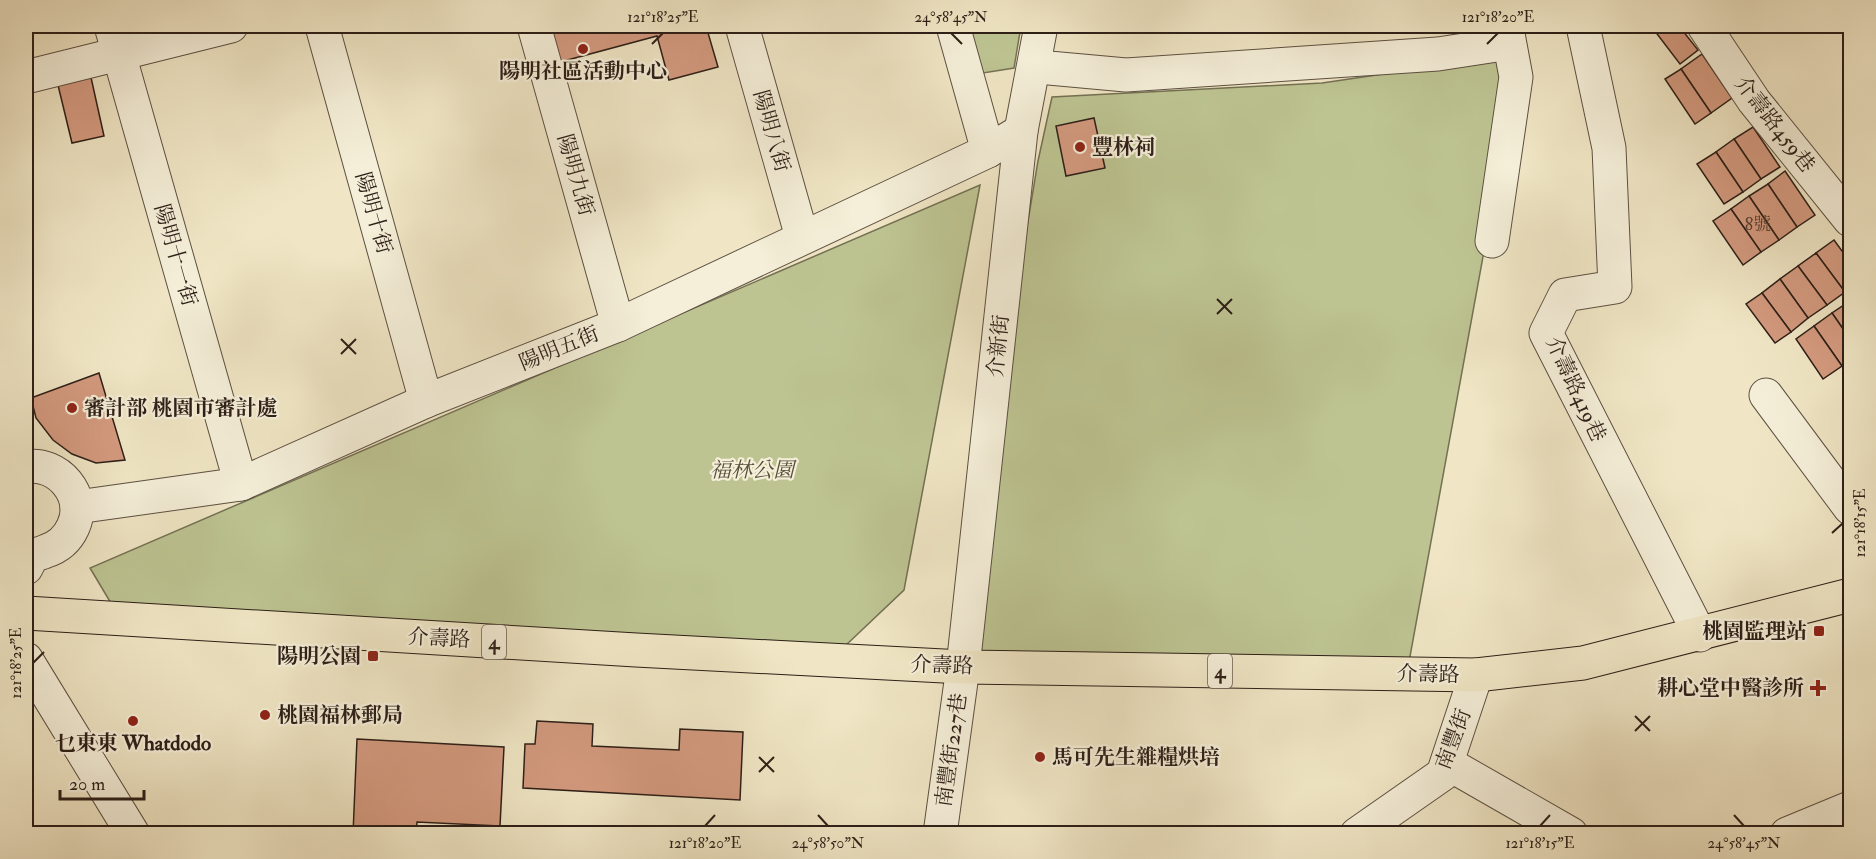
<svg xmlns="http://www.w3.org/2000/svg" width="1876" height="859" viewBox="0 0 1876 859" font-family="'IM FELL Double Pica','Noto Serif TC',serif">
<rect width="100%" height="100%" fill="#f0e6c5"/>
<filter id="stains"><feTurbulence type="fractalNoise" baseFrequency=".00333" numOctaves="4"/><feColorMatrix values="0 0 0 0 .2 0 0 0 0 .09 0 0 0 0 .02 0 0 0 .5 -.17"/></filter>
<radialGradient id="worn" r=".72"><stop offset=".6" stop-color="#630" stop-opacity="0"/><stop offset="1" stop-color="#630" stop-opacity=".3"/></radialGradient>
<g fill="#bdc492" stroke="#747154" stroke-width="1.5">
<path d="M969,26H1021L1014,68L983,73Z"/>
<path d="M1520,54L1409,662L956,654L1038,161L1052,97L1322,83Z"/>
<path d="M980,185L904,590L845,646L118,615L90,568Z"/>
<path d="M548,828L619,833H542Z"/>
</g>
<g fill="#d49a7f" stroke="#2c1e17" stroke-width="1.5">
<path d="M551,26H706L718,67L669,80L657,36L560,62Z"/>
<path d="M1651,26H1679L1698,50L1680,64Z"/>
<path d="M1702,54L1732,98L1711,113L1681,69Z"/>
<path d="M1681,69L1711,113L1695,124L1665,79Z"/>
<path d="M90,73L104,136L72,143L57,81Z"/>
<path d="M1094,118L1105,168L1066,176L1056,126Z"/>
<path d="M1753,127L1780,167L1761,179L1734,139Z"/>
<path d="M1734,139L1761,179L1743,192L1716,152Z"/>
<path d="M1716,152L1743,192L1724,204L1697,164Z"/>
<path d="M1785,171L1815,215L1797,227L1768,184Z"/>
<path d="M1768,184L1797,227L1779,240L1749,196Z"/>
<path d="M1749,196L1779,240L1761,252L1731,209Z"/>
<path d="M1731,209L1761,252L1743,265L1713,221Z"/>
<path d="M1834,240L1850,262V288L1845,292L1816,253Z"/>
<path d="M1816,253L1845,292L1827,305L1798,266Z"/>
<path d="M1798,266L1827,305L1808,318L1780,279Z"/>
<path d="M1780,279L1808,318L1791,332L1762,293Z"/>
<path d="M1762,293L1791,332L1775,343L1746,304Z"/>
<path d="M1850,301V339L1832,313Z"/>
<path d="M1832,313L1850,339V360L1842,366L1814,326Z"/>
<path d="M1814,326L1842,366L1823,379L1796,339Z"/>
<path d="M99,373L125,460L96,463L72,454L53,440L36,418L31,398Z"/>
<path d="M537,721L593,724L592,746L679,750L680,729L743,732L740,800L523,788L525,744H535Z"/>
<path d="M357,739L504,747L500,826L417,822L416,834H353Z"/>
</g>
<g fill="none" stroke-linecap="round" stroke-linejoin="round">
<g stroke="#5d5042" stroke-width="35">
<g id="minor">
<path d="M111,26L241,484"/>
<path d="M322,26L426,401"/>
<path d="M534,26L618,325"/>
<path d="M742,26L802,237"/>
<path d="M953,26L988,151"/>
<path d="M1583,26L1609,148L1615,287L1565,295L1546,333L1700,635"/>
<path d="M1704,26L1754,101L1850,220"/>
<path d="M1035,61L1049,68L1126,75L1438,54L1497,45L1508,34L1510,26"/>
<path d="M26,77L231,26"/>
<path d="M1492,241L1516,77L1508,34"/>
<path d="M1766,395L1850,508"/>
<path d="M26,467C57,461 88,495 73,527C68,538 59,547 46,551C43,553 36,554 33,556C30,559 28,565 26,568"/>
<path d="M77,507L241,484L426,401L618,325L988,151L1021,131"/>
<path d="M26,659L133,834"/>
<path d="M1447,763L1571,834"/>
<path d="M940,834L963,667L1021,131L1041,26"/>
<path d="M1357,834L1443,774L1476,675"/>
<path d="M1787,834L1850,808"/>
</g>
</g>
<g stroke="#2c1e17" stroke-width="35">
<path id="major" d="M26,613L636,650L963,667L1476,675L1583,663L1850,595"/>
</g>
<use href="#minor" stroke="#f5efd9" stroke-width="33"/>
<use href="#major" stroke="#f0e6c5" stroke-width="33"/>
</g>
<path fill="none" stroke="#2c1e17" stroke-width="2" d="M951,33L962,44M652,44L663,33M1487,44L1498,33M1217,299L1232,314M1217,314L1232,299M341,339L356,354M341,354L356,339M1832,533L1843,523M33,663L44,652M1635,716L1650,731M1635,731L1650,716M759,757L774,772M759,772L774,757M818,815L828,826M1734,815L1744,826M705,826L715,815M1540,826L1550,815"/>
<g fill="#8f2418" stroke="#f5efd9" stroke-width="2">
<circle cx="583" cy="49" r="6"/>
<circle cx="1080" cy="147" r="6"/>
<circle cx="72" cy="408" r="6"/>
<rect x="1813" y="625" width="12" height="12" rx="3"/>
<rect x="367" y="650" width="12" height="12" rx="3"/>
<path d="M1815 679h6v6h6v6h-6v6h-6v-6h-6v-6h6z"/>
<circle cx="265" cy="715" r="6"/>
<circle cx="133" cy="721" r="6"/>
<circle cx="1040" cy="757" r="6"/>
</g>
<g text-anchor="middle" stroke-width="4.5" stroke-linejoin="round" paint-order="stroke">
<g font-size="18" fill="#563d31">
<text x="1758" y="230">8號</text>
</g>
<g fill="#f5efd9" stroke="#685d51" stroke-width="1.5">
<rect x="482" y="625" width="24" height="34" rx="4.5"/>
<rect x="1208" y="654" width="24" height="34" rx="4.5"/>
</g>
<g font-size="20" font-weight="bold" fill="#2c1e17">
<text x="494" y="649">4</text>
<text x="1220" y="678">4</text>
</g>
<g font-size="21" font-weight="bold" fill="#2c1e17" stroke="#f5efd9" text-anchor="start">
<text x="583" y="78" text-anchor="middle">陽明社區活動中心</text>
<text x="1092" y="154">豐林祠</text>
<text x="84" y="415">審計部 桃園市審計處</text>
<text x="1807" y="638" text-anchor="end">桃園監理站</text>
<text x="361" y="663" text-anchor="end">陽明公園</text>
<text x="1804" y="695" text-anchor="end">耕心堂中醫診所</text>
<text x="277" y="722">桃園福林郵局</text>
<text x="133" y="750" text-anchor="middle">乜東東 Whatdodo</text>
<text x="1052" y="764">馬可先生雜糧烘培</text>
</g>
<g font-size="21" fill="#2c1e17" stroke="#f5efd9">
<text transform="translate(1775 124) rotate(52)" y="7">介壽路459巷</text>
<text transform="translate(772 131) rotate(74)" y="7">陽明八街</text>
<text transform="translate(576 175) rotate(74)" y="7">陽明九街</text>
<text transform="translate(374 213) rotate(74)" y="7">陽明十街</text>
<text transform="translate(176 255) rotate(74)" y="7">陽明十一街</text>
<text transform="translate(998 346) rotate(-84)" y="7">介新街</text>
<text transform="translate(559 348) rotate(-22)" y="7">陽明五街</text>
<text transform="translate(1576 389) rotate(65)" y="7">介壽路419巷</text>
<text transform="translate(439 638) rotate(3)" y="7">介壽路</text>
<text transform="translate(942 665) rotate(2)" y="7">介壽路</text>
<text transform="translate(1428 674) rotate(1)" y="7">介壽路</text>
<text transform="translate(1453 739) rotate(-69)" y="7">南豐街</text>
<text transform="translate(951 750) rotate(-82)" y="7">南豐街227巷</text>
</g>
<g font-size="21" font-style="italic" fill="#58503c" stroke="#f5efd9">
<text x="752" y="477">福林公園</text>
</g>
</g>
<rect width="1876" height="859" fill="none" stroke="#f0e6c5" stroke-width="66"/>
<path d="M60 790v9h84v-9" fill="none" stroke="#2c1e17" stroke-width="3"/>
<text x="69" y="790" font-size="18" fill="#2c1e17" stroke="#f5efd9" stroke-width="4.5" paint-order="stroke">20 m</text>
<rect x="33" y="33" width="1810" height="793" fill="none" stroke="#2c1e17" stroke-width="2"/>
<g font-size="15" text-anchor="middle" fill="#2c1e17">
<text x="663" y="22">121°18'25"E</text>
<text x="951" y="22">24°58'45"N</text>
<text x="1498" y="22">121°18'20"E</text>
<text transform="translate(1860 523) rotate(-90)" y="5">121°18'15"E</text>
<text transform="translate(16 663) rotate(-90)" y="5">121°18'25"E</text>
<text x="705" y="848">121°18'20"E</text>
<text x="828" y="848">24°58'50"N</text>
<text x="1540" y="848">121°18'15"E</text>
<text x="1744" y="848">24°58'45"N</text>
</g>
<rect width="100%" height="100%" filter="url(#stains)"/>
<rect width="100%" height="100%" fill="url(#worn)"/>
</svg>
